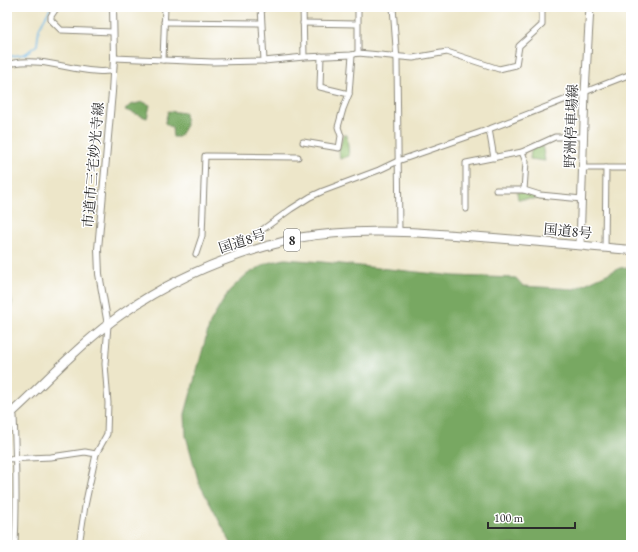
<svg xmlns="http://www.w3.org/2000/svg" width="638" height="552" viewBox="0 0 638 552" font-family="'EB Garamond','Noto Serif JP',serif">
<rect width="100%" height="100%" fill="#fff"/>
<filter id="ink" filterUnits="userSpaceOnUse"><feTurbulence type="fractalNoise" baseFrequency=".025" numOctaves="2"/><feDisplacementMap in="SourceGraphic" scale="8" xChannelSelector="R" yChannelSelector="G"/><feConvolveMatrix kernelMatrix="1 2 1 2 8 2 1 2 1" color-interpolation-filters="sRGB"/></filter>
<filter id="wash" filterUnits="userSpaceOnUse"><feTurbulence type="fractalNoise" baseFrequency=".012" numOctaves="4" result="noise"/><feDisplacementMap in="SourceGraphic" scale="16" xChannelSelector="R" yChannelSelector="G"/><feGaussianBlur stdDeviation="0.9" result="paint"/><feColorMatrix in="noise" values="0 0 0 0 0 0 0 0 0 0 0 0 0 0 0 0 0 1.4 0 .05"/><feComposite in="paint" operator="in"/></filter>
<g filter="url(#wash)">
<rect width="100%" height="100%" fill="#ede6c9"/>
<g fill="#96c26f" stroke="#60764d">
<path d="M343,135H347L349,156L340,159L339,150Z"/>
<path d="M542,145L545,161L530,159L531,150Z"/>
<path d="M517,192H522L541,199H518Z"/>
</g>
<g fill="#78a862" stroke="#526a46">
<path d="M143,102L150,105L147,118L125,110L130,105Z"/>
<path d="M168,111L185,113L186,125L179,137H173L172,128L165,123Z"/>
<path d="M285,259L322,262L455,276L516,278L523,286L574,289L620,268L631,267V545H232L199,483L186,436L185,414L210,323L229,291L246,275L267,263Z"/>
<path d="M7,289L9,291L12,302L7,330Z"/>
</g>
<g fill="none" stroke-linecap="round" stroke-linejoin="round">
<path stroke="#73baea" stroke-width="1.5" d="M7,57L25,54L37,45L39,28L51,7"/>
</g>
</g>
<g filter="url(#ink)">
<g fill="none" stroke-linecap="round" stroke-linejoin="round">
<g stroke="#8c887a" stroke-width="7">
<g id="minor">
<path d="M57,7L51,16V20L61,30L113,32"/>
<path d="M261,7L264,61"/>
<path d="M303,7L304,57"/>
<path d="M358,7V53"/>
<path d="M393,7L397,61L399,231"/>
<path d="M164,22L261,23"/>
<path d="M303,23L357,24"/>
<path d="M321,56L320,87L349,94"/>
<path d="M114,58L213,62L264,61L304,57L352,55L358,53L413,58L447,52L499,69L516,65L519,46L542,25V7"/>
<path d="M163,60L165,7"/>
<path d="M14,63C42,58 67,69 94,71C100,72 106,71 112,71"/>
<path d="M489,129L494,158"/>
<path d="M303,142L339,148L341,136L338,127L343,109L349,94L352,55"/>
<path d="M522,152L526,162L524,190"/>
<path d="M583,168H631"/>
<path d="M496,190H524L540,195L582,199"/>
<path d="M466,209V163L522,152L555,137H583"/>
<path d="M605,248L606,168"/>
<path d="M196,254L202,236L205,156L298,157"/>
<path d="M237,255L242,245L255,235L291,209L310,197L323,191L379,170L398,161L484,131L631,74"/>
<path d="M12,413L14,416C16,459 17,502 15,545"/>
<path d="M7,459L51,457L85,452L96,454"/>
<path d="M79,545L85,506L96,454L107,434L108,403L105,364L108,325"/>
</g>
</g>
<g stroke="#8c887a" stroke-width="8">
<path id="tertiary" d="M108,325L99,274L98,249L112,92L114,58L113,7"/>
</g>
<g stroke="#8c887a" stroke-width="9">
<path id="secondary" d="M580,245L585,92L590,7"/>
</g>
<g stroke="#8c887a" stroke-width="10">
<path id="trunk" d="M7,417C45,383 80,343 122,314C166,283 215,261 267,246C277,244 287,240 297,238C349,229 401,231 454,235C513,239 572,245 631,250"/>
</g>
<use href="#minor" stroke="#fff" stroke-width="5"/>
<use href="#tertiary" stroke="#fff" stroke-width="6"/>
<use href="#secondary" stroke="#fff" stroke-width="7"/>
<use href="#trunk" stroke="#fff" stroke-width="8"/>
</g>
</g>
<g text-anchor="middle" stroke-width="3" stroke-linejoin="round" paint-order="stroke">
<rect fill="#fff" stroke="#6b6b6b" stroke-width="1" x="284" y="229" width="16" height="22" rx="3"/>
<g font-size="13" font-weight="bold" fill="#2b2b2b">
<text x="292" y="245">8</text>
</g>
<g font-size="14" fill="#2b2b2b" stroke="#fff">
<text transform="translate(571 126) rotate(-88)" y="5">野洲停車場線</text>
<text transform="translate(93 165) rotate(-85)" y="5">市道市三宅妙光寺線</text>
<text transform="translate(568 231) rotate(5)" y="5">国道8号</text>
<text transform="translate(242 241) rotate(-18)" y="5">国道8号</text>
</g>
</g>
<rect width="638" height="552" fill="none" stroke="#fff" stroke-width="24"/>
<path d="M488 522v6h87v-6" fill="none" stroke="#2b2b2b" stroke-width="2"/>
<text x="494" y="522" font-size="12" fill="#2b2b2b" stroke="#ffffff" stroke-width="3" paint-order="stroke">100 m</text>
</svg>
